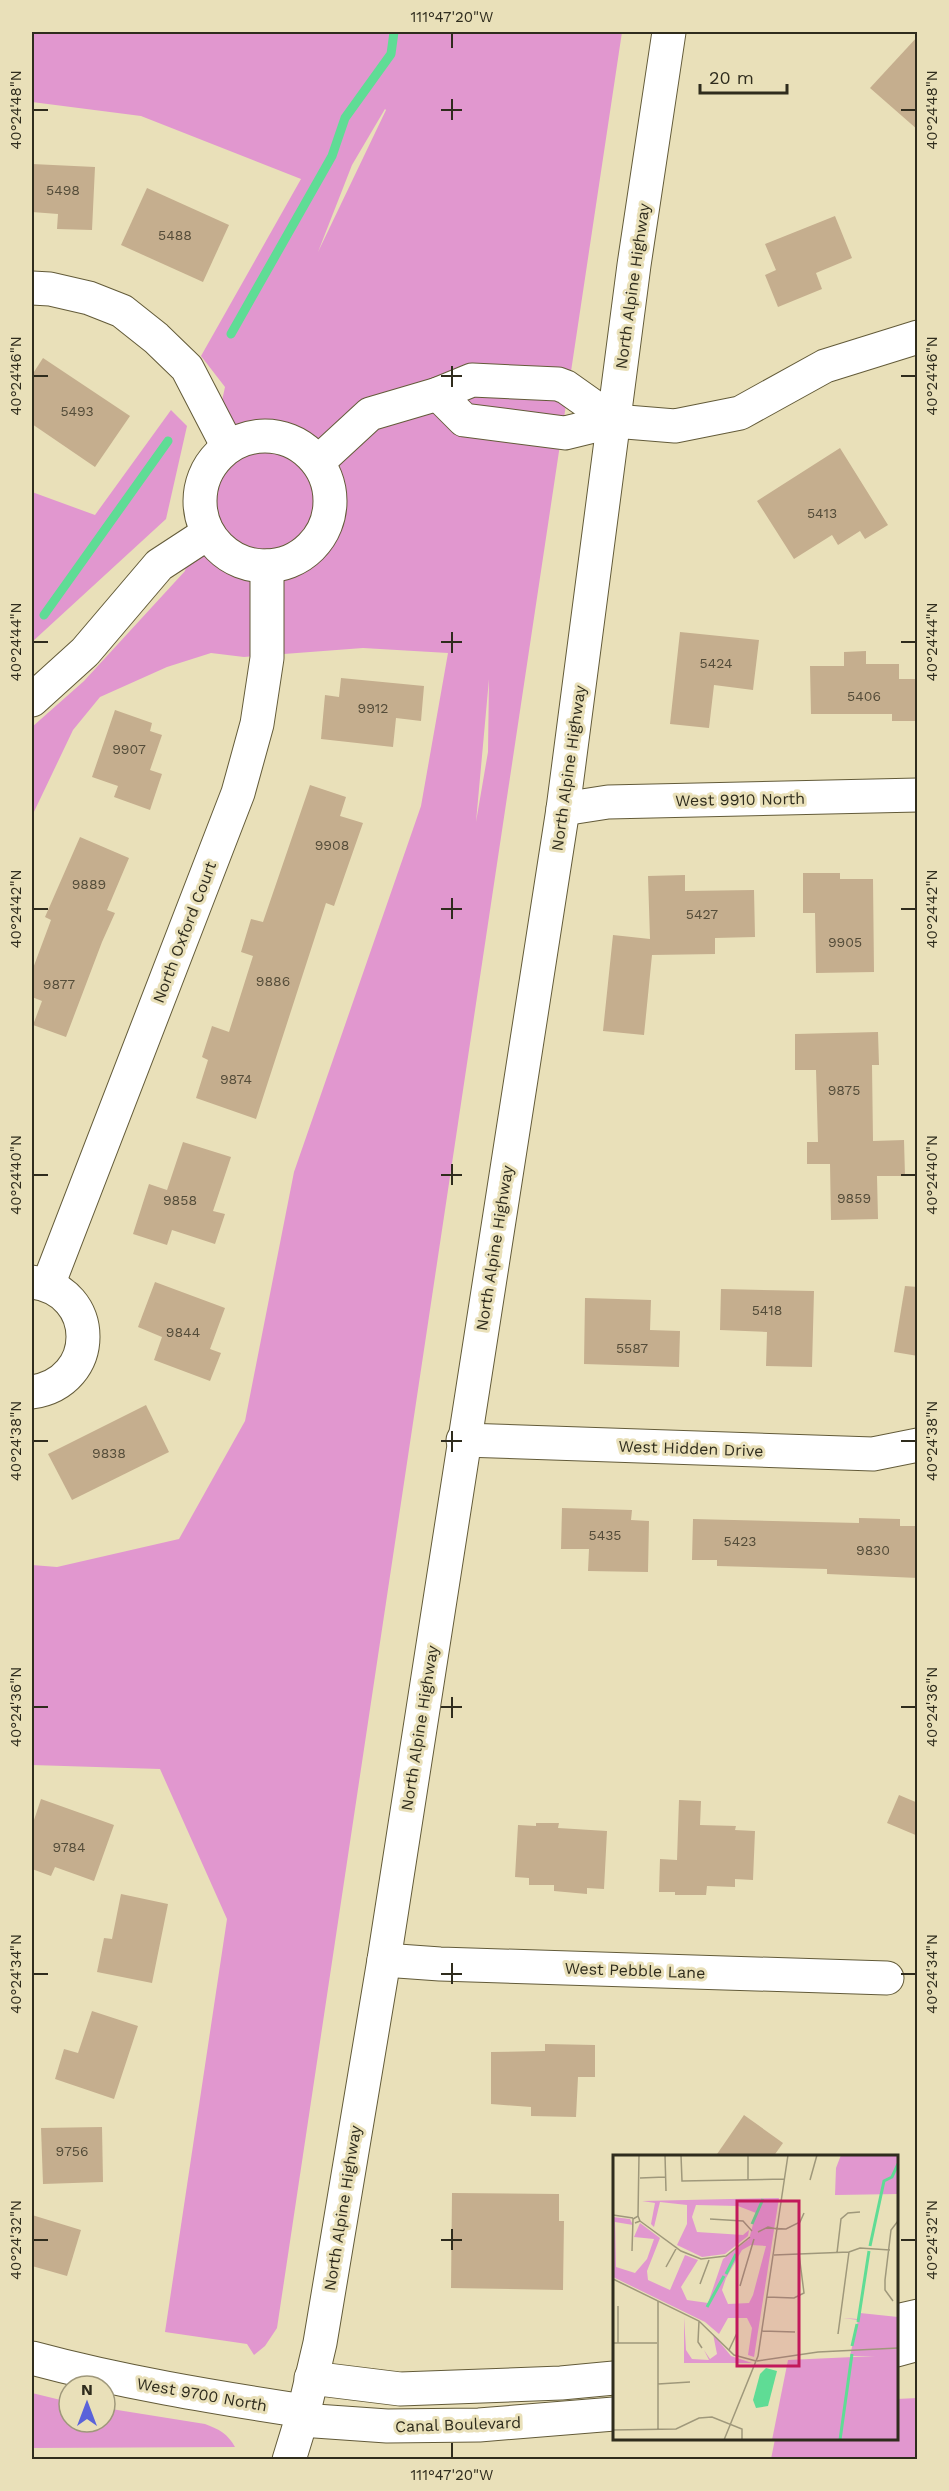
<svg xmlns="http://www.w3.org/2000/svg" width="949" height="2491" viewBox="0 0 949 2491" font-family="'Work Sans',sans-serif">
<rect width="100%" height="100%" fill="#e9e0b9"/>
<g fill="#e197cf" fill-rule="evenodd">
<path d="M32,32H622L277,2328L265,2346L254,2355L247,2344L165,2332L227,1919L160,1769L32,1765V1565L57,1567L179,1539L245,1421L294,1172L421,806L448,653L363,648L244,657L211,653L167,667L100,697L73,730L32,816V727L84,681L185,571L225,387L201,356L301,179L141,116L32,102ZM385,109L386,110L318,252L352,165ZM489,678L488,752L476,822L489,679Z"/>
<path d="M171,410L187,426L166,519L32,642V492L95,515Z"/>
<path d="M32,2393L69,2402V2422H105V2408L205,2424C219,2429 228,2434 235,2447L32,2448Z"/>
<path d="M917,2398V2459H771L775,2439L896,2438L897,2399Z"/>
</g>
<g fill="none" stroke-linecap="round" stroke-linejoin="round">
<g stroke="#5fdc95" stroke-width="9">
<path d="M231,334L332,156L345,118L391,54L394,32"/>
<path d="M44,615L168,441"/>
</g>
</g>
<g fill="#c5ae8e">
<path d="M918,36V130L870,88Z"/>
<path d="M32,164L95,167L92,230L57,229L58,214L32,212Z"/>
<path d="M147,188L229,225L203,282L121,245Z"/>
<path d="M835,216L852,258L816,273L822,289L778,307L765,275L776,270L765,244Z"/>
<path d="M43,358L130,416L95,467L32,424V375Z"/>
<path d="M840,448L888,525L865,539L860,531L838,545L832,535L794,559L757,501Z"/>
<path d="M680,632L759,640L753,690L714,685L709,728L670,724Z"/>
<path d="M866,651V664H899V679H918V721H892V714H811L810,666H844V652Z"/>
<path d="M341,678L424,686L421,721L396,718L393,747L321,739L325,695L339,697Z"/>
<path d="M115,710L152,723L150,731L162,735L150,770L162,774L150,810L114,797L118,786L92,777Z"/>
<path d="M310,785L346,797L340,816L363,823L334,906L326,903L256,1119L196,1098L208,1060L202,1057L212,1026L229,1032L253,956L241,952L251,919L263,922Z"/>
<path d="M80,837L129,858L107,910L115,913L102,942L66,1037L33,1025L42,1001L32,997V971L51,920L45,917Z"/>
<path d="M803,873H840V879H873L874,972L816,973L815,913H803Z"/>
<path d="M685,875V891L754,890L755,937L715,938V954L652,955L644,1035L603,1031L613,935L650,939L648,876Z"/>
<path d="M878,1032L879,1065H872L873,1141L904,1140L905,1176H877L878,1219L831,1220L830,1164H807V1142H818L816,1070H795V1034Z"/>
<path d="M183,1142L231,1157L213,1211L225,1214L215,1244L172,1230L167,1245L133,1234L149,1184L167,1190Z"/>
<path d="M155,1282L225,1308L210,1349L221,1353L210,1381L154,1360L162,1337L138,1327Z"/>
<path d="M905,1286L918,1287V1356L894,1352Z"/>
<path d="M721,1289L814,1291L812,1367L766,1366L767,1332L720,1330Z"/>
<path d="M585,1298L651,1300L650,1330L680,1331L679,1367L584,1364Z"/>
<path d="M146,1405L169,1452L72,1500L48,1454Z"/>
<path d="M562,1508L632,1510L631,1520L649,1521L648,1572L588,1571L589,1549H561Z"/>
<path d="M859,1518L900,1519V1526H918V1578L827,1574V1569L717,1566V1560H692L693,1519L859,1523Z"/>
<path d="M899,1795L918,1803V1836L887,1823Z"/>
<path d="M41,1799L114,1825L94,1881L55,1867L51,1876L32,1869V1826Z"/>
<path d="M679,1800L701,1801L700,1825L736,1826L735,1830L755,1831L753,1880L735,1879V1887L707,1886L706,1895H675V1892H659L660,1859L677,1860Z"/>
<path d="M536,1823H559L558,1828L607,1831L604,1889L587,1888V1894L554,1891V1885H529V1878L515,1877L518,1825L536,1826Z"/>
<path d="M121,1894L168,1904L152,1983L97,1972L104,1938L112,1939Z"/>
<path d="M92,2011L138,2026L114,2099L55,2079L64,2049L78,2053Z"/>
<path d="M545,2044L595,2045V2077H578L576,2117L531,2116V2107L491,2104V2052L545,2051Z"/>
<path d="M744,2115L783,2143L773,2157H715Z"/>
<path d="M102,2127L103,2182L43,2184L41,2128Z"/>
<path d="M452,2193L559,2194V2221H564L563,2290L451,2288Z"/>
<path d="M32,2215L81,2230L67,2276L32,2266Z"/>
</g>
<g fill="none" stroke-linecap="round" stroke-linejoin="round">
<g stroke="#635b39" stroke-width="35">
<g id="minor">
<path d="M32,288L50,289L89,298L122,311L156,338L187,368L228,447"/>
<path d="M438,394L464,420L565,433L614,421L675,426L740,413L825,366L918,337"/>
<circle cx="265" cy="501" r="65"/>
<path d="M318,462L370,414L438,394L472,380L558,384L566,387L614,421"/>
<path d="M32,700L85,652L159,565L208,533"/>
<path d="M563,809L608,802L918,795"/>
<path d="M32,1282C100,1291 100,1382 32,1392"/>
<path d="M48,1285L238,793L257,724L267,658V566"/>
<path d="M463,1440L873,1454L918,1445"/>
<path d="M384,1960L440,1964L887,1978"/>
<path d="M32,2358C121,2382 212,2397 304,2411"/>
</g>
</g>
<g stroke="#635b39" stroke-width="35">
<g id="major">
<path d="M896,2321L918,2316"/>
<path d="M896,2350L918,2344"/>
<path d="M311,2378L400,2389L561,2383L614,2378"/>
<path d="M301,2420L387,2426L479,2425L614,2414"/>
<path d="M289,2460L304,2411L320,2343L384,1960L563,809L634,265L669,32"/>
</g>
</g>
<use href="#minor" stroke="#fff" stroke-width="33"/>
<use href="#major" stroke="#fff" stroke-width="33"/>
</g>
<path fill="none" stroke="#2f2c1d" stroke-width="2" d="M452,33V48M452,99V120M33,110H48M441,110H462M901,110H916M452,366V387M33,376H48M441,376H462M901,376H916M452,632V653M33,642H48M441,642H462M901,642H916M452,898V919M33,909H48M441,909H462M901,909H916M452,1164V1185M33,1175H48M441,1175H462M901,1175H916M452,1431V1452M33,1441H48M441,1441H462M901,1441H916M452,1697V1718M33,1707H48M441,1707H462M901,1707H916M452,1963V1984M33,1974H48M441,1974H462M901,1974H916M452,2229V2250M33,2240H48M441,2240H462M901,2240H916M452,2443V2458"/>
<g text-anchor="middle" stroke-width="6" stroke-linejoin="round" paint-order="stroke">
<g font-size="14" fill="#544c39">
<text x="63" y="195">5498</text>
<text x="175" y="240">5488</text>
<text x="77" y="416">5493</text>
<text x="822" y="518">5413</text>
<text x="716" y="668">5424</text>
<text x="864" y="701">5406</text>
<text x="373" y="713">9912</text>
<text x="129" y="754">9907</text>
<text x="332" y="850">9908</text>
<text x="89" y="889">9889</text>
<text x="702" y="919">5427</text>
<text x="845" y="947">9905</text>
<text x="273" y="986">9886</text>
<text x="59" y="989">9877</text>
<text x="236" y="1084">9874</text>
<text x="844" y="1095">9875</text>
<text x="854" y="1203">9859</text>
<text x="180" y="1205">9858</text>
<text x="767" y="1315">5418</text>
<text x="183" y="1337">9844</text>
<text x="632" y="1353">5587</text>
<text x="109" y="1458">9838</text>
<text x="605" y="1540">5435</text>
<text x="740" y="1546">5423</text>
<text x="873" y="1555">9830</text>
<text x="69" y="1852">9784</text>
<text x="72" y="2156">9756</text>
</g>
<g font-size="16" fill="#2f2c1d" stroke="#e9e0b9">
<text transform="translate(632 286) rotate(-82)" y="6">North Alpine Highway</text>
<text transform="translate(568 768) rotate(-82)" y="6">North Alpine Highway</text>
<text transform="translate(740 799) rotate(-1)" y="6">West 9910 North</text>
<text transform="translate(184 932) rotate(-69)" y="6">North Oxford Court</text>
<text transform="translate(494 1248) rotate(-81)" y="6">North Alpine Highway</text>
<text transform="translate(691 1448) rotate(2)" y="6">West Hidden Drive</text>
<text transform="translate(419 1728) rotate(-81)" y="6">North Alpine Highway</text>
<text transform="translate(635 1970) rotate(2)" y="6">West Pebble Lane</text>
<text transform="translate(342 2208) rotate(-81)" y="6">North Alpine Highway</text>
<text transform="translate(202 2394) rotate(10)" y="6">West 9700 North</text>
<text transform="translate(458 2424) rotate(-2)" y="6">Canal Boulevard</text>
</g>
</g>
<g transform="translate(613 2155)">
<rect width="285" height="285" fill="#e9e0b9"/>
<path d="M228,0H285V39L222,40L223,13ZM166,43L141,202L135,200L139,173L134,163H115L106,179L92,167L0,122V62L17,64L20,70L2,67L3,112L22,118L34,104L41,84L21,82L27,68L47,83L34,116L35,125L57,135L72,100L85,105L68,132L74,145L95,148L110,104L136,84L143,58L125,51L83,50L79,62L84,77L130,80L136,75L135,81L112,99L89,102L64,90L74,69V50L47,47L41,72L38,69L42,48L29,46ZM138,90L153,91L140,140L136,148L115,149L109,135L113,123L129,95ZM247,158L285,162V285H159L175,205L262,201H237L245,165L230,163L245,164ZM71,162L73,195L79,204L96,205L91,195L97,204L104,199L100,179L118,201L139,208H71Z" fill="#e197cf" fill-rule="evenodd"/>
<path d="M153,213L164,216L155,251L143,253L140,245L147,219Z" fill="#5fdc95"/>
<path fill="none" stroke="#5fdc95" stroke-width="3" d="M139,69L150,44M257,91L271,26L279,22L285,9M113,119L123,99M94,152L111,121M245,167L256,96M239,191L244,169M227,285L239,199"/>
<path fill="none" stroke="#9f987b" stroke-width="1.5" d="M52,0L53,36M68,0L69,26L171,24M135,0V25M27,23L52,22M197,25L204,0M0,60L20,63M25,61L26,0M97,64L130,66L139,76M27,66L68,96L88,104L113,101L137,82M153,73L173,74L187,67L191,58M145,77L155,72L164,74M19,96L20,64L25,61L27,66L22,68M224,98L228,64L235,58L247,57M161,100L236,97L247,93L277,95M53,112L64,92M0,124L86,166L121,200L143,206M87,129L96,105M127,131L141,84M154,142L181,143L191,138L186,99M45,146V275M280,146L272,135V125L278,75L285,66M5,151V188M86,166L85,187L89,193M149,176L182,177M225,179L236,97M0,188H44M116,195L124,178M144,206L205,197L285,193M45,229L77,227M0,275L63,274L86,263L99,262L129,274V285M111,285L145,201L175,0"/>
<path fill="#c2185b" fill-opacity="0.15" stroke="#c2185b" stroke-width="3" d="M124,46H186V211H124Z"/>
<rect width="285" height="285" fill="none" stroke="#2f2c1d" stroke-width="3"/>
</g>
<rect width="949" height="2491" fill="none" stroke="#e9e0b9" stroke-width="66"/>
<g transform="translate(87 2404)"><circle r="28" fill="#e9e0b9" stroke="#9f987b" stroke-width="1.5"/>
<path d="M0-4.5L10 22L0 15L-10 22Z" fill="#5a63da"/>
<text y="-9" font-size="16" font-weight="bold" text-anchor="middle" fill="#2f2c1d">N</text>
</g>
<path d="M700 84v9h87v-9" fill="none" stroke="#2f2c1d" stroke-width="3"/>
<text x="709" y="84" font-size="18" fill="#2f2c1d" stroke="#e9e0b9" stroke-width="4.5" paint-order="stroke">20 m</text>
<rect x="33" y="33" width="883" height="2425" fill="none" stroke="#2f2c1d" stroke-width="2"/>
<g font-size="15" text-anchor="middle" fill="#2f2c1d">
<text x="452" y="22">111°47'20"W</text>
<text transform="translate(16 110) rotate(-90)" y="5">40°24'48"N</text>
<text transform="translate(932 110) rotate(-90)" y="5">40°24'48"N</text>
<text transform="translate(16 376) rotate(-90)" y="5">40°24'46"N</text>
<text transform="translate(932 376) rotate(-90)" y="5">40°24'46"N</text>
<text transform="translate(16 642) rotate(-90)" y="5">40°24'44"N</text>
<text transform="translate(932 642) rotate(-90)" y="5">40°24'44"N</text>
<text transform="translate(16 909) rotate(-90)" y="5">40°24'42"N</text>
<text transform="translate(932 909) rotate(-90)" y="5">40°24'42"N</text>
<text transform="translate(16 1175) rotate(-90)" y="5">40°24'40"N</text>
<text transform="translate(932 1175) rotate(-90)" y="5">40°24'40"N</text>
<text transform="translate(16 1441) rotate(-90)" y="5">40°24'38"N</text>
<text transform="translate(932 1441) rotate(-90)" y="5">40°24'38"N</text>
<text transform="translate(16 1707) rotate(-90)" y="5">40°24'36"N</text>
<text transform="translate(932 1707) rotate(-90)" y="5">40°24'36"N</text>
<text transform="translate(16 1974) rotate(-90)" y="5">40°24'34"N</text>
<text transform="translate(932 1974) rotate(-90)" y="5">40°24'34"N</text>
<text transform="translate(16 2240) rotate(-90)" y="5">40°24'32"N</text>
<text transform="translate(932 2240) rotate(-90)" y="5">40°24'32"N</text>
<text x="452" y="2480">111°47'20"W</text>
</g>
</svg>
